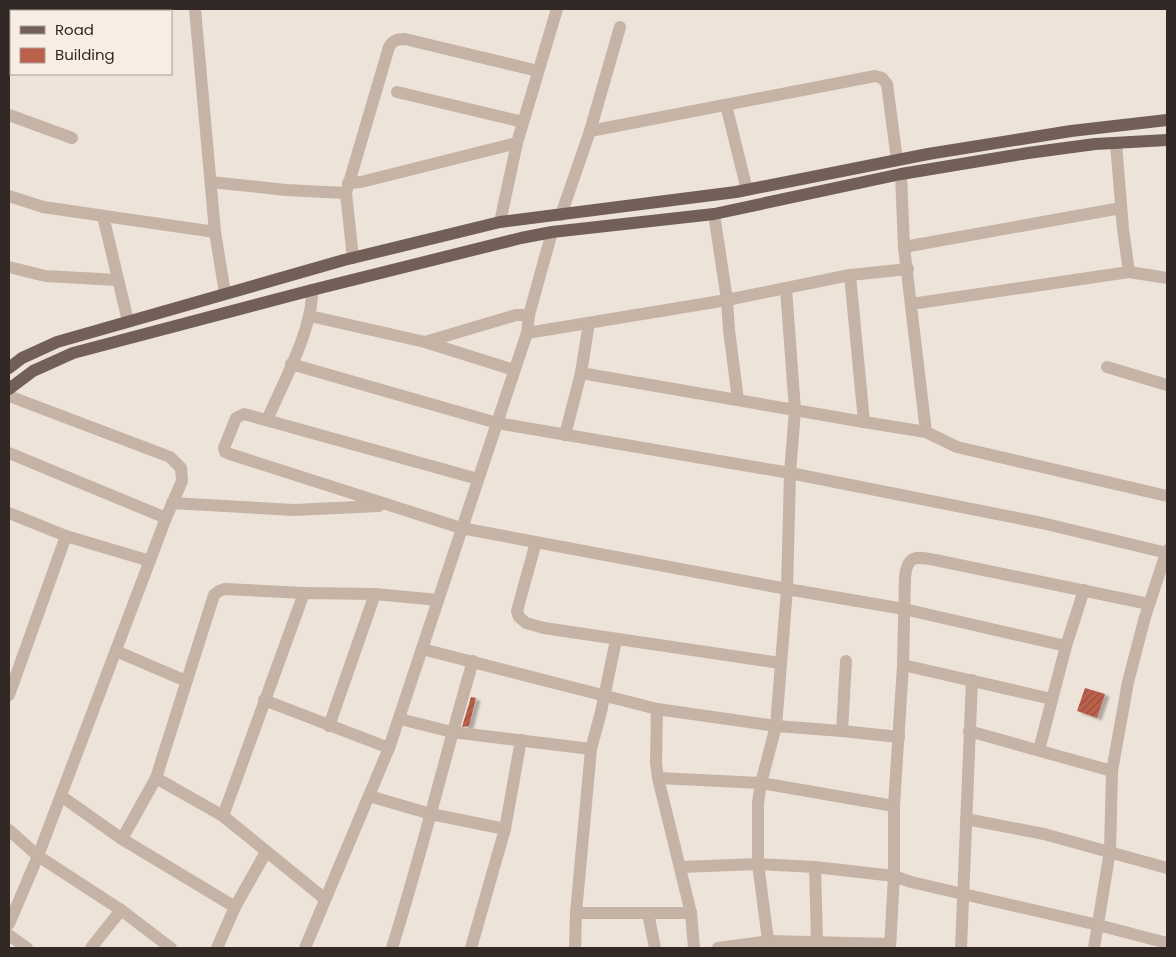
<svg xmlns="http://www.w3.org/2000/svg" width="1176" height="957" viewBox="0 0 1176 957" font-family="Poppins,sans-serif">
<defs>
<pattern id="building-hatch" width="6" height="6" patternUnits="userSpaceOnUse" patternTransform="scale(1.25)"><rect width="6" height="6" fill="#ba614b"/><path d="M-1 1l2-2M0 6l6-6M5 7l2-2" fill="none" stroke="#98503e"/></pattern>
<filter id="shadow"><feDropShadow dx="4.5" dy="2.5" stdDeviation="1" flood-color="#0004"/></filter>
</defs>
<rect width="100%" height="100%" fill="#eee3d9"/>
<g fill="url(#building-hatch)" filter="url(#shadow)">
<path d="M1085,688L1105,694L1097,718L1077,711Z"/>
<path d="M471,697L476,698L469,726L462,727Z"/>
</g>
<g fill="none" stroke-linecap="round" stroke-linejoin="round">
<g stroke="#c5b3a6" stroke-width="12">
<path d="M195,9L215,232L225,293"/>
<path d="M9,37L11,38"/>
<path d="M397,92L523,122"/>
<path d="M726,105L747,190"/>
<path d="M9,115L72,138"/>
<path d="M590,131L875,76L882,78L887,84L897,160"/>
<path d="M1116,143L1123,229L1129,272"/>
<path d="M901,174L904,247L926,432"/>
<path d="M211,182L286,190L346,193"/>
<path d="M348,183L361,182L517,143"/>
<path d="M9,196L43,207L215,232"/>
<path d="M714,214L727,300L729,330L738,400"/>
<path d="M561,215L590,131L620,27"/>
<path d="M103,216L128,321"/>
<path d="M500,222L517,143L557,9"/>
<path d="M904,247L1121,208"/>
<path d="M353,258L346,193L389,47C393,40 397,39 405,39L538,71"/>
<path d="M9,267L45,276L118,280"/>
<path d="M850,275L864,422L926,432L957,447L1167,496"/>
<path d="M911,304L1129,272L1167,278"/>
<path d="M310,316L425,342L514,370"/>
<path d="M527,333L727,300L850,275L908,269"/>
<path d="M425,342L516,315H529"/>
<path d="M291,364L497,423L790,473L1042,523L1167,553"/>
<path d="M1107,367L1167,385"/>
<path d="M581,373L864,422"/>
<path d="M9,396L170,457L181,468L182,481L166,518L38,856L9,924"/>
<path d="M267,420C283,383 313,329 312,290"/>
<path d="M565,435L581,373L589,323"/>
<path d="M9,453L166,518"/>
<path d="M478,479L244,414L236,418L224,448L225,452L230,454L461,528L787,589L904,609L1066,646"/>
<path d="M172,503L294,510L379,506"/>
<path d="M9,513L66,536L150,561"/>
<path d="M536,542L517,611L519,617L526,623L544,628L780,663"/>
<path d="M422,649L657,709L776,726L842,731L899,737"/>
<path d="M116,651L186,681"/>
<path d="M903,665L1052,699"/>
<path d="M9,695L66,536"/>
<path d="M264,700L389,748"/>
<path d="M657,709L656,763L658,778L691,913L694,948"/>
<path d="M400,719L452,732L591,749"/>
<path d="M329,726L375,594"/>
<path d="M842,731L846,661"/>
<path d="M969,731L1112,771"/>
<path d="M1039,750L1066,646L1084,590"/>
<path d="M156,778L223,816L325,899"/>
<path d="M658,778L761,783L894,806"/>
<path d="M61,796L122,839L235,907"/>
<path d="M369,796L431,814L505,829"/>
<path d="M223,816L304,593L375,594L438,600"/>
<path d="M966,819L1044,834L1167,868"/>
<path d="M9,830L38,856L121,910L171,948"/>
<path d="M122,839L156,778L214,595L219,591L225,589L304,593"/>
<path d="M681,867L758,864L815,867L894,876L911,882L1098,925L1167,943"/>
<path d="M815,867L817,941"/>
<path d="M576,913H691"/>
<path d="M648,913L655,948"/>
<path d="M9,935L27,948"/>
<path d="M91,948L121,910"/>
<path d="M217,948L235,907L266,852"/>
<path d="M305,948L389,748L527,333L529,315L552,232"/>
<path d="M392,948C422,853 445,756 473,661"/>
<path d="M471,948L505,829L521,740"/>
<path d="M575,948L576,913L591,749L601,712L616,640"/>
<path d="M718,948L769,941L890,944"/>
<path d="M769,948L758,864V803L761,783L776,726L787,589L790,473L795,410L786,288"/>
<path d="M890,948L894,876V806L903,665L905,578C907,552 919,557 940,561L1149,604"/>
<path d="M961,948L972,680"/>
<path d="M1094,948L1110,851L1112,771L1128,682L1145,617L1167,550"/>
</g>
<g stroke="#726058" stroke-width="12">
<path d="M9,368L22,358L57,342L344,260L500,222L736,192L928,154L1071,131L1167,120"/>
<path d="M9,389L33,371L73,353L312,290L521,238L552,232L714,214L901,174L1028,153L1095,144L1167,140"/>
</g>
</g>
<rect width="1176" height="957" fill="none" stroke="#322926" stroke-width="20"/>
<rect x="10" y="10" width="162" height="65" fill="#f7ede4" stroke="#a89f98"/>
<rect x="20" y="26" width="25" height="8" fill="#726058" stroke="#a89f98"/>
<text x="55" y="35" font-size="15" fill="#322926">Road</text>
<rect x="20" y="48" width="25" height="15" fill="#ba614b" stroke="#a89f98"/>
<text x="55" y="60" font-size="15" fill="#322926">Building</text>
</svg>
